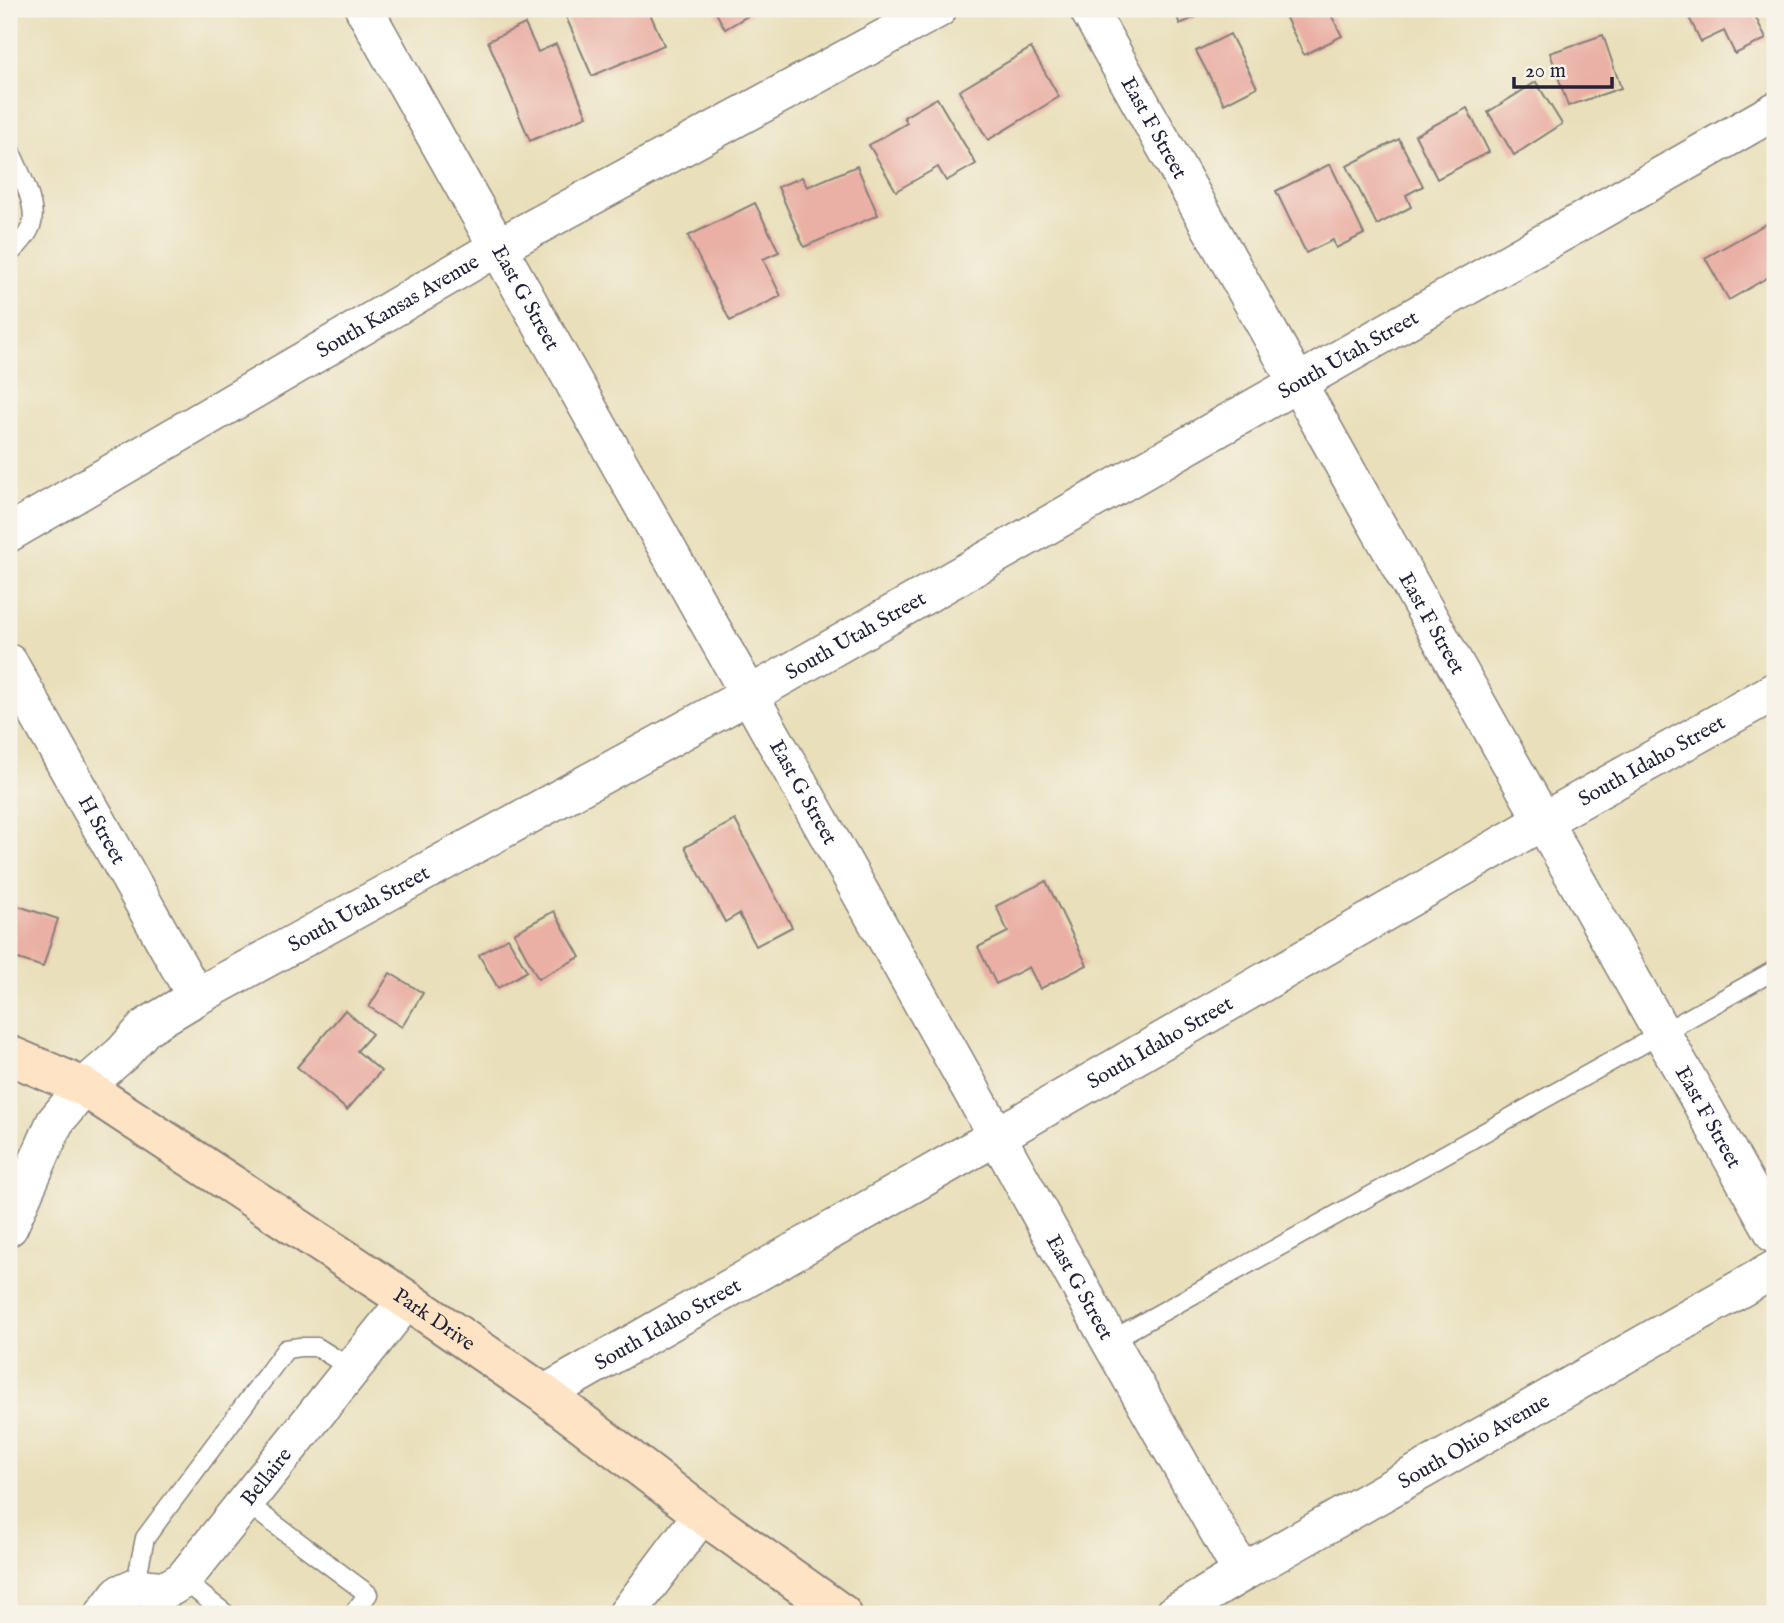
<svg xmlns="http://www.w3.org/2000/svg" width="1784" height="1623" viewBox="0 0 1784 1623" font-family="'IM FELL English',serif">
<rect width="100%" height="100%" fill="#f7f3e8"/>
<filter id="ink" filterUnits="userSpaceOnUse"><feTurbulence type="fractalNoise" baseFrequency=".0143" numOctaves="2"/><feDisplacementMap in="SourceGraphic" scale="14" xChannelSelector="R" yChannelSelector="G"/><feConvolveMatrix kernelMatrix="1 2 1 2 8 2 1 2 1" color-interpolation-filters="sRGB"/></filter>
<filter id="wash" filterUnits="userSpaceOnUse"><feTurbulence type="fractalNoise" baseFrequency=".00686" numOctaves="4" result="noise"/><feDisplacementMap in="SourceGraphic" scale="28" xChannelSelector="R" yChannelSelector="G"/><feGaussianBlur stdDeviation="1.57" result="paint"/><feColorMatrix in="noise" values="0 0 0 0 0 0 0 0 0 0 0 0 0 0 0 0 0 1.4 0 .05"/><feComposite in="paint" operator="in"/></filter>
<g filter="url(#wash)">
<rect width="100%" height="100%" fill="#e9dfba"/>
<g id="blocks">
<g fill="#eab0a5">
<path d="M587,9H648L664,45L592,76L566,17Z"/>
<path d="M714,9H755L756,11L725,29Z"/>
<path d="M1173,9H1214L1180,24Z"/>
<path d="M1305,9H1328L1342,36L1304,55L1286,18Z"/>
<path d="M1685,9H1752L1766,39L1735,54L1724,31L1701,42Z"/>
<path d="M525,24L538,52L556,44L587,116L530,141L488,41Z"/>
<path d="M1230,34L1257,87L1224,104L1196,51Z"/>
<path d="M1603,35L1621,88L1568,106L1550,53Z"/>
<path d="M1031,48L1059,97L988,140L959,91Z"/>
<path d="M1536,82L1562,124L1514,155L1488,112Z"/>
<path d="M937,98L976,164L946,181L938,167L896,191L869,145L907,123L904,117Z"/>
<path d="M1467,108L1489,152L1437,179L1415,135Z"/>
<path d="M1399,139L1423,186L1406,195L1411,207L1377,225L1347,166Z"/>
<path d="M1330,164L1364,234L1336,248L1333,240L1306,253L1276,191Z"/>
<path d="M857,166L878,215L804,247L778,187L802,177L807,187Z"/>
<path d="M755,203L779,252L763,259L781,296L730,321L688,236Z"/>
<path d="M1771,221L1775,228V273L1729,300L1705,258Z"/>
<path d="M735,820L792,927L756,946L739,914L725,922L685,847Z"/>
<path d="M1046,881L1087,965L1040,989L1029,967L996,984L978,947L1008,932L996,906Z"/>
<path d="M9,903L58,919L43,967L9,956Z"/>
<path d="M554,911L580,957L538,979L514,933Z"/>
<path d="M508,938L527,971L498,988L479,955Z"/>
<path d="M390,973L423,993L402,1027L369,1007Z"/>
<path d="M345,1010L372,1034L357,1051L381,1071L347,1110L297,1067Z"/>
</g>
</g>
</g>
<g filter="url(#ink)">
<use href="#blocks" fill-opacity="0" stroke="#86807a" stroke-width="2"/>
<g fill="none" stroke-linecap="round" stroke-linejoin="round">
<g stroke="#86807a" stroke-width="21">
<g id="lane">
<path d="M9,148C17,166 37,203 32,223C29,235 18,246 9,254"/>
<path d="M1110,1341L1775,970"/>
<path d="M245,1502L368,1594L353,1614"/>
<path d="M183,1580L226,1614"/>
<path d="M135,1587L145,1538L286,1349L300,1347H317L352,1369"/>
</g>
</g>
<g stroke="#86807a" stroke-width="40">
<g id="street">
<path id="s1" d="M364,9L997,1136L1110,1341L1242,1573"/>
<path id="s2" d="M1088,9L1775,1235"/>
<path id="s3" d="M9,533L498,247L938,9"/>
<path id="s4" d="M9,663L196,997"/>
<path id="s5" d="M9,1227L55,1122L84,1087L123,1053L146,1027L196,997L778,679L1775,111"/>
<path id="s6" d="M544,1394L997,1136L1543,821L1775,691"/>
<path id="s7" d="M104,1614L119,1594L135,1587L166,1590L183,1580L407,1300"/>
<path d="M627,1614L702,1514"/>
<path id="s8" d="M1174,1614L1242,1573L1775,1269"/>
</g>
</g>
<g stroke="#86807a" stroke-width="42">
<g id="secondary">
<path id="s9" d="M9,1055L84,1087L407,1300L544,1394L702,1514L842,1614"/>
</g>
</g>
<use href="#lane" stroke="#fff" stroke-width="18"/>
<use href="#street" stroke="#fff" stroke-width="37"/>
<use href="#secondary" stroke="#fee4c5" stroke-width="38"/>
</g>
</g>
<g text-anchor="middle" stroke-width="6" stroke-linejoin="round" paint-order="stroke">
<g font-size="21" fill="#22223b" stroke="#f7f3e8">
<text dy="7" stroke="none"><textPath href="#s2" startOffset="136">East F Street</textPath></text>
<text dy="7" stroke="none"><textPath href="#s1" startOffset="331">East G Street</textPath></text>
<text dy="7" stroke="none"><textPath href="#s3" startOffset="450">South Kansas Avenue</textPath></text>
<text dy="7" stroke="none"><textPath href="#s5" startOffset="1624">South Utah Street</textPath></text>
<text dy="7" stroke="none"><textPath href="#s2" startOffset="704">East F Street</textPath></text>
<text dy="7" stroke="none"><textPath href="#s5" startOffset="1057">South Utah Street</textPath></text>
<text dy="7" stroke="none"><textPath href="#s6" startOffset="1276">South Idaho Street</textPath></text>
<text dy="7" stroke="none"><textPath href="#s1" startOffset="898">East G Street</textPath></text>
<text dy="7" stroke="none"><textPath href="#s4" startOffset="191">H Street</textPath></text>
<text dy="7" stroke="none"><textPath href="#s5" startOffset="490">South Utah Street</textPath></text>
<text dy="7" stroke="none"><textPath href="#s6" startOffset="709">South Idaho Street</textPath></text>
<text dy="7" stroke="none"><textPath href="#s2" startOffset="1270">East F Street</textPath></text>
<text dy="7" stroke="none"><textPath href="#s1" startOffset="1465">East G Street</textPath></text>
<text dy="7" stroke="none"><textPath href="#s9" startOffset="502">Park Drive</textPath></text>
<text dy="7" stroke="none"><textPath href="#s6" startOffset="142">South Idaho Street</textPath></text>
<text dy="7" stroke="none"><textPath href="#s8" startOffset="346">South Ohio Avenue</textPath></text>
<text dy="7" stroke="none"><textPath href="#s7" startOffset="226">Bellaire</textPath></text>
</g>
</g>
<rect width="1784" height="1623" fill="none" stroke="#f7f3e8" stroke-width="35"/>
<path d="M1514 77v10h98v-10" fill="none" stroke="#22223b" stroke-width="3.5"/>
<text x="1525" y="77" font-size="21" fill="#22223b" stroke="#f7f3e8" stroke-width="5" paint-order="stroke">20 m</text>
</svg>
